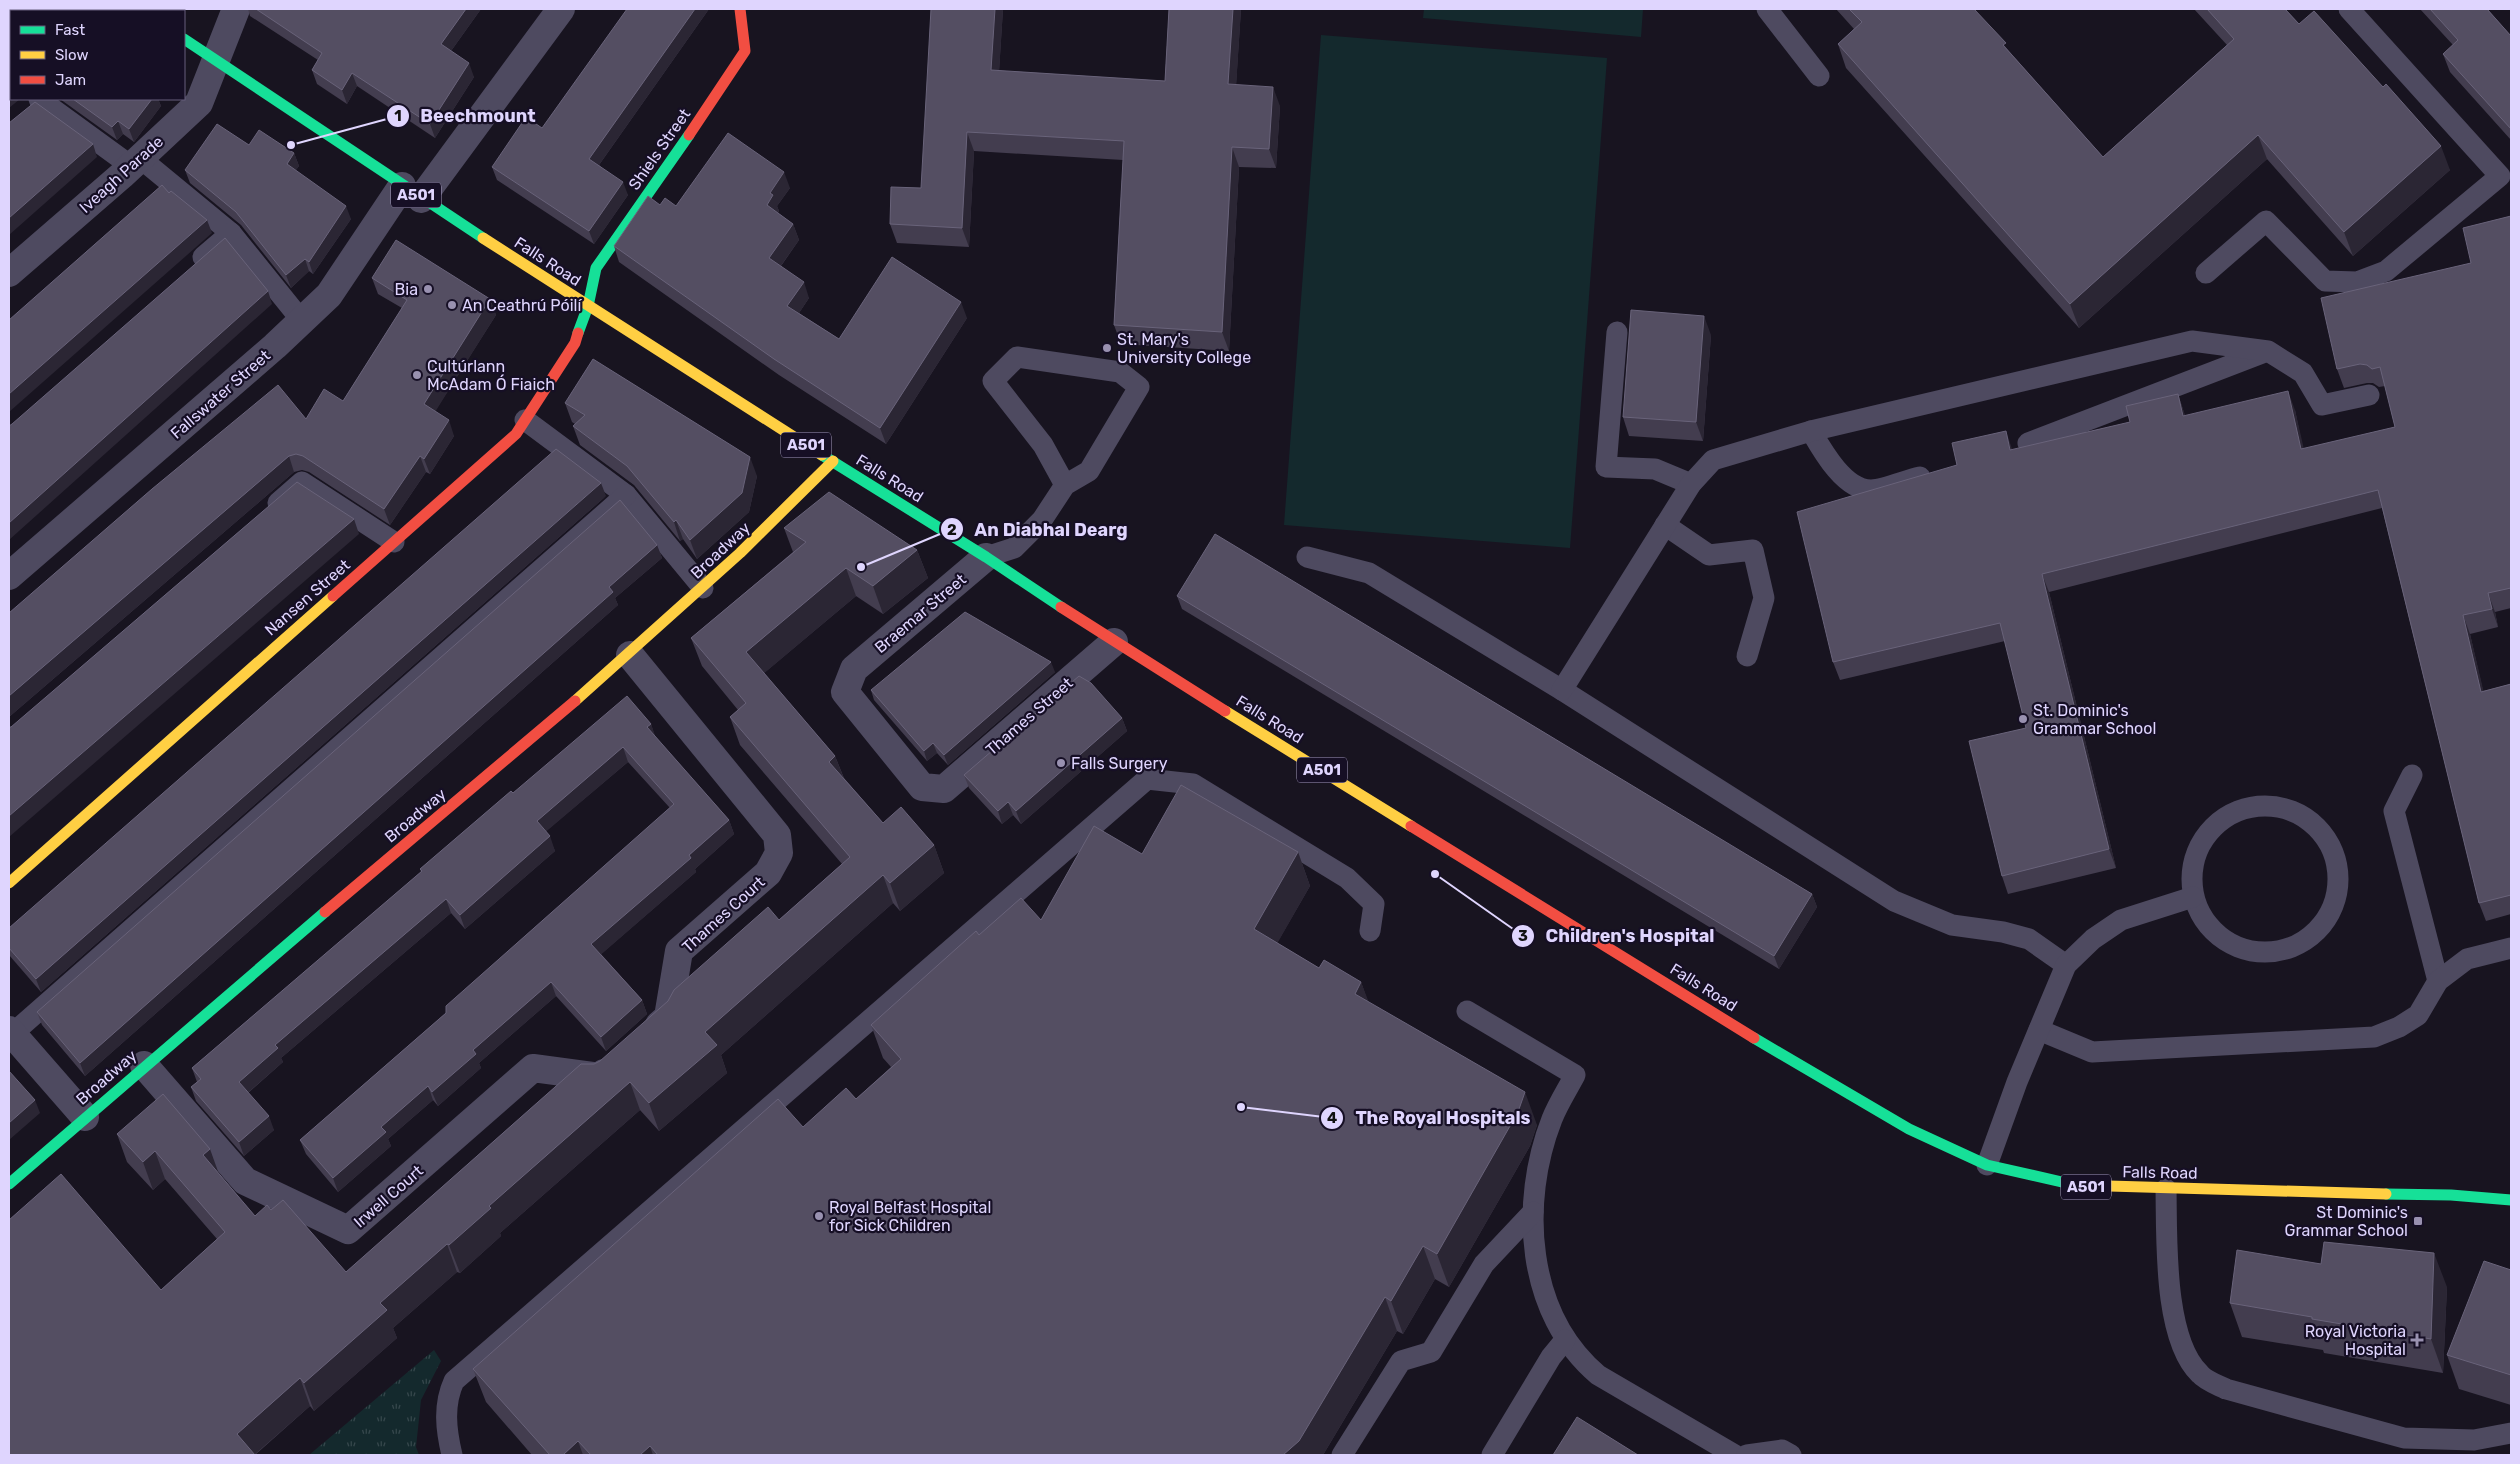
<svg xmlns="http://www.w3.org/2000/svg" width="2520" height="1464" viewBox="0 0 2520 1464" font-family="Rubik,sans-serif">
<defs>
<pattern id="grass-tufts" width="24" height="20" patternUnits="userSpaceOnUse" patternTransform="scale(1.25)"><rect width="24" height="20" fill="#14292d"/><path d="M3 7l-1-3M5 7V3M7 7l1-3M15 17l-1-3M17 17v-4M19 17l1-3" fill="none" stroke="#36474c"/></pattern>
</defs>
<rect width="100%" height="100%" fill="#181420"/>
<path fill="url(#grass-tufts)" d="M434,1350L441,1361L421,1400L416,1447L419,1455H309Z"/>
<g fill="#14292d">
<path d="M1424,9H1643L1641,37L1423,18Z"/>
<path d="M1321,35L1607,58L1570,548L1284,525Z"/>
</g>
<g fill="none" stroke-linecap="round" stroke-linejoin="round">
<g stroke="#4e4a60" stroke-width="21">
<path d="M1767,9L1819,76"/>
<path d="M39,99L131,166"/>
<path d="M140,158L231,233L302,321"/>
<path d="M203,257L231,233"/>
<path d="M2206,273L2266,221L2325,281L2357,282L2386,271L2500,176L2349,9"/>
<path d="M1617,332L1606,467L1655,469L1691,484"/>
<path d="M525,420L626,495L703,588"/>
<path d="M1811,431C1822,450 1844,490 1871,490C1884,490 1906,480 1920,477"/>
<path d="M2028,443L2265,352"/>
<path d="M278,503L302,482L394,542"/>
<path d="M1665,525L1709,555L1753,550L1764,598L1747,656"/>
<path d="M986,557L1014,548L1042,520L1065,485L1089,471L1139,387L1120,372L1017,357L993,381L1043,445L1065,485"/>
<path d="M1307,557L1369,573L1562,690L1894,901L1952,925L2003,932L2029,939L2066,965"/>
<path d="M1562,690L1691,484L1713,460L1811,431L2192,341L2268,351L2303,373L2322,405L2369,395"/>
<path d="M2412,775L2394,811L2438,981"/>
<circle cx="2265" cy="879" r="73"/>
<path d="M1467,1011L1575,1075C1567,1090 1558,1104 1552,1119C1519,1203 1526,1314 1598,1375L1735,1455"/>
<path d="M2039,1030L2092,1052L2374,1037L2399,1027L2418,1015L2438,981L2467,959L2511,948"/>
<path d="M12,1034L626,495"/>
<path d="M1987,1165L2017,1082L2066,965L2093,939L2121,920L2193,897"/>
<path d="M2166,1189C2167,1237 2163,1339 2200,1374C2206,1381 2218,1385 2226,1389L2404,1438L2474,1440L2511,1433"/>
<path d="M452,1455C446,1430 443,1405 454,1381L1147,779L1193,784L1347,878L1374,904L1370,931"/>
<path d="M1342,1455L1401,1361L1431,1352L1484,1264L1533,1212"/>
<path d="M1492,1455L1551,1357L1565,1340"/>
<path d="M1747,1455L1782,1450L1791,1455"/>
</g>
<g stroke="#4e4a60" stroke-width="28">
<path d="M421,199L561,9"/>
<path d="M9,273L122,175L199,103L236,9"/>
<path d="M986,557L854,669L845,692L922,787L944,789L1114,642"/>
<path d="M9,576L275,346L329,295L402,186"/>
<path d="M630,655L777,835L779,853L768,873L679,951L668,1017L659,1025"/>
<path d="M9,1030L85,1117"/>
<path d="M144,1065L245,1181L348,1230L533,1068L600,1077L604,1073"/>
</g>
<g stroke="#16e098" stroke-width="11">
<path d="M184,39L483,238"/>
<path d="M578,333L588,306L596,268L689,135"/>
<path d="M822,455L986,557L1061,607"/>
<path d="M1754,1038L1909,1129L1987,1165L2075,1185"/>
<path d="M9,1184L325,912"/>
<path d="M2386,1194L2451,1195L2511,1200"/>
</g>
<g stroke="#ffcf43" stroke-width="11">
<path d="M483,238L822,455"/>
<path d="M575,701L740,553L833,461"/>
<path d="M1225,711L1411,826"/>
<path d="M9,883L333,596"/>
<path d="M2075,1185L2386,1194"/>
</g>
<g stroke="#f24e42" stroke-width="11">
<path d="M144,9L147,11"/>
<path d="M689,135L745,51L740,9"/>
<path d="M333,596L516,434L575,343L578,333"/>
<path d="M1061,607L1225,711"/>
<path d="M1411,826L1754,1038"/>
<path d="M325,912L575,701"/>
</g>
</g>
<g fill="#433d4f">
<path d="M9,9L11,11V66H9Z"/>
<path d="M248,9H481L451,51L474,77L435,138L357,86L347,104L317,84L312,70L318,60L250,16Z"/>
<path d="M709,9L599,165L628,195L594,244L497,180L492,167L542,128Z"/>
<path d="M1003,9L999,71L1165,81L1169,9H1241L1236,85L1280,106L1276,168L1239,167L1229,351L1121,344L1114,325L1123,160L974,151L969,247L897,243L890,224L921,188Z"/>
<path d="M1836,9H1974L2008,50L2103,157L2227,45L2194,9H2285L2299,24L2450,170L2353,256L2267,159L2079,328L1846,68L1838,44L1854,29Z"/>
<path d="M2420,9H2487L2511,36V140L2450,72L2443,54L2453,45Z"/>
<path d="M60,99H158L161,106L134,142L123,134L117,140Z"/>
<path d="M249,145L294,153L299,166L295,171L351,219L313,274L309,271L291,288L241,225L190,183L185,170Z"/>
<path d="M790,188L777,206L779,211L778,213L793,224L799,240L781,266L809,298L799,313L839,339L967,318L886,444L779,375L619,262L614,246L660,205L676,206Z"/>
<path d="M2511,216V608L2495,612L2498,627L2470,634L2483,691L2511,684V914L2486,921L2479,903L2382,508L2049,592L2116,868L2008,894L2002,876L2026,728L2005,641L1840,680L1833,662L2012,450L2130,422L2178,394L2185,416L2295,410L2303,449L2395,427L2385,386L2379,387L2373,383H2367L2344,388L2337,369L2471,263Z"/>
<path d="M372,278L490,299L496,315L435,411L454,436L430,474L426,472L390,525L309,472L302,470L294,472L9,717V613L306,419L343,401L402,308L378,294Z"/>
<path d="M1711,335L1703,441L1629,436L1623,417Z"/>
<path d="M565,403L757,476L749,512L697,559L683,539L680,541L634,485L580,445L573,426L575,424L572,422Z"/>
<path d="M606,496L41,992L9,955V928Z"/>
<path d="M784,528L917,550L928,578L883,614L856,596L764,673L835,756L844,778L883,823L934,845L944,873L900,911L893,903L721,1055L727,1073L659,1131L640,1110L500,1233L501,1236L460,1273L457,1272L393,1328L397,1338L314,1411L310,1406L255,1455L161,1290L217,1239L165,1179L153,1190L127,1162L117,1134L220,1176L255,1216L271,1210L346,1272L594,1064L600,1061L779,920L842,864L740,745L730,717L738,710L702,666L691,638L793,552Z"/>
<path d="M657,545L662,558L615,598L618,605L85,1076L42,1025L37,1012Z"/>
<path d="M1177,596L1812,894L1817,907L1779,969L1182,609Z"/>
<path d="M1055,672L948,765L937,753L927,761L874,700L871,690Z"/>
<path d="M1122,718L1127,731L1021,824L1013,815L1002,824L969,788L964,775Z"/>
<path d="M651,724L655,737L729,820L734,834L695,869L696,872L601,954L642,1000L647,1014L606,1051L556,996L479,1063L481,1068L438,1106L433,1100L388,1139L391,1146L338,1192L306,1154L300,1140L446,1013L670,808L628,762L546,831L555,851L465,929L451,913L281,1058L283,1062L248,1093L274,1130L244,1156L196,1101L191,1087L197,1082L192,1068L421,872L420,869L513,793Z"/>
<path d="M1298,852L1310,886L1277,943L1319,968L1361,982L1368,1002L1537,1125L1530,1146L1449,1287L1435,1279L1403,1334L1397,1331L1323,1455H532L486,1402L473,1369L803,1127L856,1099L891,1067L883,1058L871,1025L979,935L1041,920L1142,854Z"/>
<path d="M2511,1270V1405L2459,1389L2447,1355Z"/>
<path d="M2447,1287L2443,1373L2324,1353L2323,1350L2242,1337L2230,1303Z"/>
</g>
<g fill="#2b2634">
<path d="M466,9H481L446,58L441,44Z"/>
<path d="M695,9H709L594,172L589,159Z"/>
<path d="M995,9H1003L998,89L991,70Z"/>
<path d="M1233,9H1241L1235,103L1228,84Z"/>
<path d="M469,63L474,77L435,138L430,124Z"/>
<path d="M352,73L357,86L347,104L342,90Z"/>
<path d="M1273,87L1280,106L1276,168L1269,149Z"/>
<path d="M11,89V99H20L9,108V91Z"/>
<path d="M152,99H158L161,106L134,142L129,129Z"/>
<path d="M118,121L123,134L117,140L112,127Z"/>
<path d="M967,132L974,151L969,247L962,228Z"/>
<path d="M2258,135L2267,159L2079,328L2070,304Z"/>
<path d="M93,144L97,157L9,235V218Z"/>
<path d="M2441,146L2450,170L2353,256L2344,232Z"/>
<path d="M1232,147L1239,167L1229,351L1222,332Z"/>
<path d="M294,153L299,166L291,177L287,164Z"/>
<path d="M784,172L790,188L777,206L779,211L772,221L767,205L770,193Z"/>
<path d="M623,182L628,195L594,244L589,231Z"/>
<path d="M346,206L351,219L313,274L309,262Z"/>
<path d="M207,220L212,233L9,412V394Z"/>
<path d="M793,224L799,240L775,274L769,258Z"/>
<path d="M305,259L309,271L291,288L286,275Z"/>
<path d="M804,282L809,298L793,322L787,306Z"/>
<path d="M268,291L272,304L9,540V523Z"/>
<path d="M490,299L496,315L430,420L424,404Z"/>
<path d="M961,302L967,318L886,444L880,428Z"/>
<path d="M1704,316L1711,335L1703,441L1696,422Z"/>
<path d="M2288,391L2295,410L2308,467L2301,449Z"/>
<path d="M2178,394L2184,412L2190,435L2183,416Z"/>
<path d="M449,420L454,436L430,474L424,459Z"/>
<path d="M2006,431L2012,449L2017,468L2010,450Z"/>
<path d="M289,456L294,472L9,717V696Z"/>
<path d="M420,456L426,472L390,525L384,509Z"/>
<path d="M750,457L757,476L749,512L697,559L690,540Z"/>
<path d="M601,483L606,496L41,992L36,979Z"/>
<path d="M354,519L359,534L9,837V816Z"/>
<path d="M676,520L683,539L680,541L674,522Z"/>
<path d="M657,545L662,558L615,598L618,605L85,1076L80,1063L609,587Z"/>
<path d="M917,550L928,578L883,614L873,586Z"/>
<path d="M846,568L856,596L756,680L746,652Z"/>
<path d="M2042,574L2049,592L2116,868L2109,849Z"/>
<path d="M2488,593L2495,612L2498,627L2492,609Z"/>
<path d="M2463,615L2470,634L2488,710L2481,692Z"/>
<path d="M1051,662L1055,672L948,765L944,755Z"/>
<path d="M1122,718L1127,731L1021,824L1016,811Z"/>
<path d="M651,724L656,738L647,727Z"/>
<path d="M933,743L937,753L927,761L924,751Z"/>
<path d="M623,747L628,762L542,835L537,821Z"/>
<path d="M835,756L846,784L829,762Z"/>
<path d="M1008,802L1013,815L1002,824L998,811Z"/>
<path d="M729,820L734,834L695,869L696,872L597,958L591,944Z"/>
<path d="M550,836L555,851L465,929L460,915Z"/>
<path d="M934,845L944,873L900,911L890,883Z"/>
<path d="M1298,852L1310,886L1266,963L1254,929Z"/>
<path d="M883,875L893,903L721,1055L727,1073L659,1131L649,1103L705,1032Z"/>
<path d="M1812,894L1817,907L1779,969L1774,956Z"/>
<path d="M446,899L451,913L281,1058L283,1062L244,1096L239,1082L275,1045Z"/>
<path d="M551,982L556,996L479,1063L481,1068L438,1106L432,1092L473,1050Z"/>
<path d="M1361,982L1374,1016L1355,994Z"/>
<path d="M642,1000L647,1014L606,1051L601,1037Z"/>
<path d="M630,1082L640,1110L500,1233L501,1236L460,1273L449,1245L489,1206Z"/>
<path d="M428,1086L433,1100L388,1139L391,1146L338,1192L333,1178L381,1127Z"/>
<path d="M1525,1092L1537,1125L1530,1146L1449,1287L1437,1254Z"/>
<path d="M35,1100L40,1113L9,1140V1123Z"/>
<path d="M269,1116L274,1130L244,1156L239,1142Z"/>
<path d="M210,1149L220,1177L203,1155Z"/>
<path d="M155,1151L165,1179L153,1190L143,1162Z"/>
<path d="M447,1244L457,1272L393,1328L397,1338L314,1411L304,1383L380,1303Z"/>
<path d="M1423,1246L1435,1279L1403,1334L1391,1301Z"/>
<path d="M2434,1253L2447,1287L2443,1373L2431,1339Z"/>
<path d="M1385,1297L1397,1331L1323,1455H1283Z"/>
<path d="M300,1378L310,1406L254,1455L237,1434Z"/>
<path d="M578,1441L583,1455H563Z"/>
<path d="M650,1446L653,1455H640Z"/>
</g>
<g fill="#544e62" stroke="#69637a">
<path d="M9,9H41L45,11H11V55L9,54Z"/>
<path d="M256,9H466L441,44L469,63L430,124L352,73L342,90L312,70L322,53Z"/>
<path d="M627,9H695L589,159L623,182L589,231L492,167L526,117L542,128Z"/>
<path d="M931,9H995L991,70L1165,81L1169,9H1233L1228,84L1273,87L1269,149L1232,147L1222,332L1114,325L1124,141L967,132L962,228L890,224L891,187L921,188Z"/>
<path d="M1849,9H1974L2006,43L2003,45L2103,157L2234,39L2207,9H2285L2299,24L2314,11L2383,87L2386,84L2441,146L2344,232L2258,135L2070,304L1838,44L1862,22Z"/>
<path d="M2430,9H2487L2511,36V129L2443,54L2458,40Z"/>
<path d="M11,77V89L9,91V78Z"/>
<path d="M73,99H152L129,129L118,121L112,127Z"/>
<path d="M35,102L93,144L9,218V123Z"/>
<path d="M217,124L249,145L259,130L294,153L287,164L346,206L309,262L305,259L286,275L236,212L185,170Z"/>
<path d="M728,133L784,172L770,193L773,195L767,205L793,224L769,258L804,282L787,306L839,339L892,257L961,302L880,428L774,359L614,246L648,196L660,205L665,198L676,206Z"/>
<path d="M162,185L169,193L171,191L207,220L9,394V320Z"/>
<path d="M2511,216V588L2488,593L2492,609L2463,615L2481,692L2511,684V895L2479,903L2378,490L2042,574L2109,849L2002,876L1969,741L2026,728L2000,623L1833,662L1797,512L1957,465L1952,443L2006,431L2010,450L2130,422L2126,406L2178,394L2183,416L2288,391L2301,449L2395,427L2380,367L2372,369L2367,365L2360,364L2337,369L2321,298L2471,263L2463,228Z"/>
<path d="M225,238L268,291L9,523V426L12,424Z"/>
<path d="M396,240L490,299L424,404L449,420L424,459L420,456L384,509L303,456L296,454L289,456L9,696V613L152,489L278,385L306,419L324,389L343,401L407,300L372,278Z"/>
<path d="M1631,310L1704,316L1696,422L1623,417Z"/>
<path d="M593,359L750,457L742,493L690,540L676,520L674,522L627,466L573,426L585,415L565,403Z"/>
<path d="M556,449L601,483L36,979L9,948V928Z"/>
<path d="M297,482L354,519L9,816V727H11Z"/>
<path d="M829,492L917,550L873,586L846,568L746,652L835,756L829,762L883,823L901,807L934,845L890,883L883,875L705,1032L717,1045L649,1103L630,1082L489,1206L491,1208L449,1245L447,1244L380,1303L387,1310L304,1383L300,1378L237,1434L255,1455H9V1220L61,1174L161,1290L225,1232L155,1151L143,1162L117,1134L163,1094L210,1149L203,1155L255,1216L267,1205L271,1210L283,1200L346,1272L581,1064H594L600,1061L668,1001L674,990L768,907L779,920L850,857L730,717L746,703L691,638L806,542L784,528Z"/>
<path d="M620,500L657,545L609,587L613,592L80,1063L37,1012Z"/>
<path d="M1215,534L1812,894L1774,956L1177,596Z"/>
<path d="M965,612L1051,662L944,755L933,743L924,751L871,690Z"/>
<path d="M1079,676L1091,683L1122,718L1016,811L1008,802L998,811L964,775Z"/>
<path d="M627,696L651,724L647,727L729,820L689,855L691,858L591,944L642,1000L601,1037L551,982L473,1050L476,1054L432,1092L428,1086L381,1127L386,1132L333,1178L300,1140L446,1013V1006L674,804L623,747L537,821L550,836L460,915L446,899L275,1045L278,1048L239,1082L269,1116L239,1142L191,1087L201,1079L192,1068L422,871L420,869L511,791L513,793Z"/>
<path d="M1181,785L1298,852L1254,929L1319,968L1324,960L1361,982L1355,994L1525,1092L1518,1112L1437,1254L1423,1246L1391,1301L1385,1297L1299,1441L1283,1455H658L650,1446L640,1455H591L578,1441L563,1455H550L473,1369L778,1099L803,1127L846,1088L856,1099L901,1059L871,1025L976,931L979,935L1021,898L1041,920L1094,826L1142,854Z"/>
<path d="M9,1071L35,1100L9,1123Z"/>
<path d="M2324,1242L2434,1253L2431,1339L2312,1319V1317L2230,1303L2237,1250L2321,1264Z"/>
<path d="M2484,1261L2511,1270V1375L2447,1355Z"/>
<path d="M1577,1417L1638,1455H1553Z"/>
</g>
<g fill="#9991b0" stroke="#160f25" stroke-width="2">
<circle cx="428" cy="289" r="5"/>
<circle cx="452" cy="305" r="5"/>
<circle cx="1107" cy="348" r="5"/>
<circle cx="417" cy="375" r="5"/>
<circle cx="2023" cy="719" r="5"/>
<circle cx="1061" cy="763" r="5"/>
<circle cx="819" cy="1216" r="5"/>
<rect x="2413" y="1216" width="10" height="10" rx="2.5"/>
<path d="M2414.5 1332.5h5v5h5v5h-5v5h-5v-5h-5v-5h5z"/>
</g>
<g text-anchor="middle" stroke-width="4.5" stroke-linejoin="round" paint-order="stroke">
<g fill="#160f25" stroke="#a39abd" stroke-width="1">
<rect x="391" y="182.5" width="50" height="25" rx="4"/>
<rect x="781" y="432.5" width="50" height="25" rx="4"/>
<rect x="1297" y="757.5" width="50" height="25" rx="4"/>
<rect x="2061" y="1174.5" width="50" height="25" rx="4"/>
</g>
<g font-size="15" font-weight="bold" fill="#dfd5fe">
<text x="416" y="200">A501</text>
<text x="806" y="450">A501</text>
<text x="1322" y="775">A501</text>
<text x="2086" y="1192">A501</text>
</g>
<g font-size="16" fill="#dfd5fe" stroke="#160f25">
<text transform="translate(659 149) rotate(-55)" y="6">Shiels Street</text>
<text transform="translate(121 174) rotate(-42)" y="6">Iveagh Parade</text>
<text transform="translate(548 261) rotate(33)" y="6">Falls Road</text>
<text transform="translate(220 394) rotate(-41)" y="6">Fallswater Street</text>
<text transform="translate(890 478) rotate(32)" y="6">Falls Road</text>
<text transform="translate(720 550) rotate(-43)" y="6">Broadway</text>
<text transform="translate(307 597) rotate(-41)" y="6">Nansen Street</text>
<text transform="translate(920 613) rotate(-40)" y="6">Braemar Street</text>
<text transform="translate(1029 716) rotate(-41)" y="6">Thames Street</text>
<text transform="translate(1270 719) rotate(32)" y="6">Falls Road</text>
<text transform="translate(415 815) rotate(-40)" y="6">Broadway</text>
<text transform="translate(723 914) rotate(-42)" y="6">Thames Court</text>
<text transform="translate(1704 987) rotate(32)" y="6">Falls Road</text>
<text transform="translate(106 1077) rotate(-41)" y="6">Broadway</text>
<text transform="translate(2160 1172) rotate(1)" y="6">Falls Road</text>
<text transform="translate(388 1196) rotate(-41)" y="6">Irwell Court</text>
</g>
<g font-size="16" fill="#dfd5fe" stroke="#160f25" text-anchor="start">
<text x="418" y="295" text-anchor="end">Bia</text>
<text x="462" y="311">An Ceathrú Póilí</text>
<text x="1117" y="345">St. Mary's<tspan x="1117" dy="18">University College</tspan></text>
<text x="427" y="372">Cultúrlann<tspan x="427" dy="18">McAdam Ó Fiaich</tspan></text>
<text x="2033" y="716">St. Dominic's<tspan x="2033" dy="18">Grammar School</tspan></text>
<text x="1071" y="769">Falls Surgery</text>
<text x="829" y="1213">Royal Belfast Hospital<tspan x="829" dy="18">for Sick Children</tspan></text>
<text x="2408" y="1218" text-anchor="end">St Dominic's<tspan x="2408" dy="18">Grammar School</tspan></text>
<text x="2406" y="1337" text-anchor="end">Royal Victoria<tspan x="2406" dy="18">Hospital</tspan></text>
</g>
</g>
<path fill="none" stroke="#dfd5fe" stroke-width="2" d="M291 145L398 116M861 567L952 529M1435 874L1523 936M1241 1107L1332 1118"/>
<g fill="#dfd5fe" stroke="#160f25" stroke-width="2">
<circle cx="291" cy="145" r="5"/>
<circle cx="861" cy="567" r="5"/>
<circle cx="1435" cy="874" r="5"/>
<circle cx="1241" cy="1107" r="5"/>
<circle cx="398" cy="116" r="12"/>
<circle cx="952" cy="529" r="12"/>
<circle cx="1523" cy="936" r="12"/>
<circle cx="1332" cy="1118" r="12"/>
</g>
<g font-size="15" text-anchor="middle" font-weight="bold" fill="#111">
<text x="398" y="121">1</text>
<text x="952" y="535">2</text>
<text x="1523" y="941">3</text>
<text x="1332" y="1123">4</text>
</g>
<g font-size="18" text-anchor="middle" font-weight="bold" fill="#dfd5fe" stroke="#160f25" stroke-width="4.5" stroke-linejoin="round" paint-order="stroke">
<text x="478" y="122">Beechmount</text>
<text x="1051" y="536">An Diabhal Dearg</text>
<text x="1630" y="942">Children's Hospital</text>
<text x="1443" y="1124">The Royal Hospitals</text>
</g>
<rect width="2520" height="1464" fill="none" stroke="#dfd5fe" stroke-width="20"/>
<rect x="10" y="10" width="175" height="90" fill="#160f25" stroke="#665e7c"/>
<rect x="20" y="26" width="25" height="8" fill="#16e098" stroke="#665e7c"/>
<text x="55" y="35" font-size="15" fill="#dfd5fe">Fast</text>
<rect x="20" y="51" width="25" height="8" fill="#ffcf43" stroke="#665e7c"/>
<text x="55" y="60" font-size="15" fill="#dfd5fe">Slow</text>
<rect x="20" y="76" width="25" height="8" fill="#f24e42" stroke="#665e7c"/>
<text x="55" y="85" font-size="15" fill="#dfd5fe">Jam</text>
</svg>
